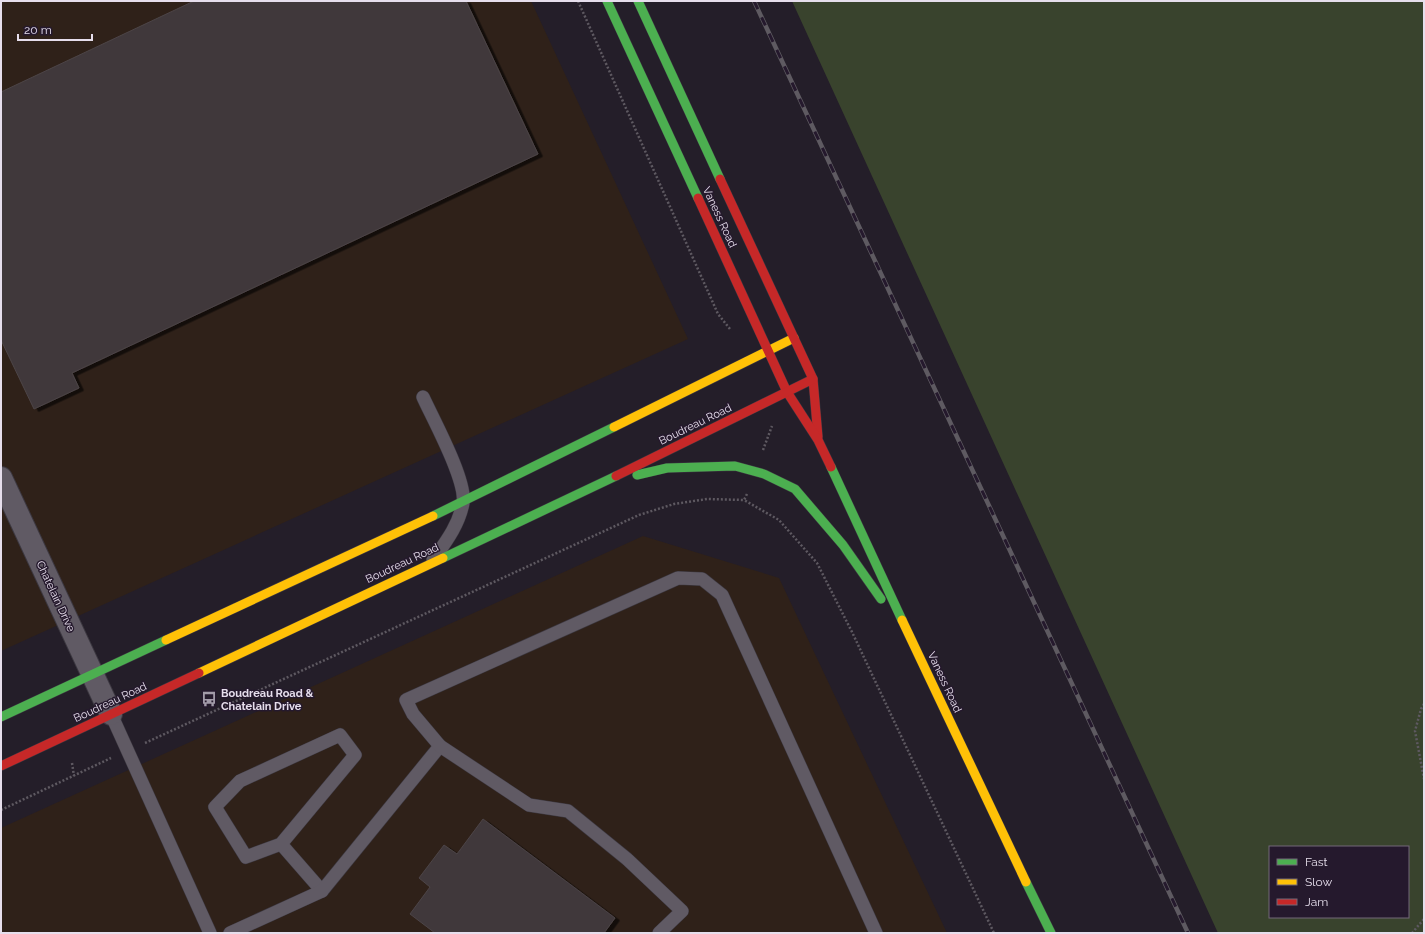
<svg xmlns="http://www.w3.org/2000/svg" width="1425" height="934" viewBox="0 0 1425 934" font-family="Raleway,sans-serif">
<defs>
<filter id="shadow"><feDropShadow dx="4.5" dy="2.5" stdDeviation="0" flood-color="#0009"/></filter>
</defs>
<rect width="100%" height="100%" fill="#241e29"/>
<g fill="#2f2119">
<path d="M1,1H531L688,339L1,651Z"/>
<path d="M643,536L779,578L947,933H1V828Z"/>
</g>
<path fill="#39432d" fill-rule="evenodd" d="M792,1H1424V933H1218ZM1270,847H1408V917H1270Z"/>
<g fill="#41393b" stroke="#4c4447" filter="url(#shadow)">
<path d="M194,1H466L538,154L72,373L79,388L34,409L1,340V92Z"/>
<path d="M483,819L615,918L604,933H435L410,914L430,887L419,878L444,845L457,854Z"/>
</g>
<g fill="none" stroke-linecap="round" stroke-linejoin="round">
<g stroke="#3c3841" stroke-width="14">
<g id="lane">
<path d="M423,397C433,419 467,481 463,503C459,525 445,543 433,560"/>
<path d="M111,714L210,933"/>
<path d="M281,844L355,755L340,735L240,781L215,807L246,857L281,844L322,891"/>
<path d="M230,933L322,891L440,746"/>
<path d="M659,933L682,911L627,859L568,811L529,805L440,746L413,714L406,700L678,578L702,579L722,595L876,933"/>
</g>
</g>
<g stroke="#3c3841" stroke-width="24">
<path id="street" d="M1,478L111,714"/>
</g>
<g stroke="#3c3841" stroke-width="10">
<g id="fast">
<path d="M607,1L698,198"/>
<path d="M638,1L720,179"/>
<path d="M831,467L902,620"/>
<path d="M637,475L667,468L735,466L764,474L795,489L843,545L881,599"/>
<path d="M433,516L614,427"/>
<path d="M443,558L616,476"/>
<path d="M1,717L166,640"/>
<path d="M1026,882L1051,933"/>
</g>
</g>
<g stroke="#3c3841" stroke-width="10">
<g id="slow">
<path d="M614,427L794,338"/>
<path d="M902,620L1026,882"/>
<path d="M166,640L433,516"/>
<path d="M199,673L443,558"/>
</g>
</g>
<g stroke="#3c3841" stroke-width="10">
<g id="jam">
<path d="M720,179L813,379L818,437"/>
<path d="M698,198L787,392L818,440L831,467"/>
<path d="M616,476L813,379"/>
<path d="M1,766L199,673"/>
</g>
</g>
<g stroke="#5e5961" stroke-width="2.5" stroke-dasharray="2 2" stroke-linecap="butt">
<path d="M578,1L718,314L730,329"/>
<path d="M763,450L772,426"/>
<path d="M747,494L744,500L779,520L817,563L852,632L994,933"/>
<path d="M1424,704L1421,709L1415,731L1424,779"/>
<path d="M145,743L639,515L674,504L707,499L744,500"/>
<path d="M72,763L74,776"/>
<path d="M1,810L111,758"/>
<path d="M1412,933L1424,919"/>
</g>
<use href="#lane" stroke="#605a64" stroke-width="13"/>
<use href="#street" stroke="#605a64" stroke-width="22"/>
<use href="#fast" stroke="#4caf50" stroke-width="9"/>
<use href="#slow" stroke="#ffc107" stroke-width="9"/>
<use href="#jam" stroke="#c62828" stroke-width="9"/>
<g stroke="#5e5a61" stroke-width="4.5">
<path id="rail" d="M754,1L1188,933"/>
</g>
<use href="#rail" stroke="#25192d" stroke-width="3" stroke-dasharray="9" stroke-linecap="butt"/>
</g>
<defs>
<g id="bus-bare" transform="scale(1.2)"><path d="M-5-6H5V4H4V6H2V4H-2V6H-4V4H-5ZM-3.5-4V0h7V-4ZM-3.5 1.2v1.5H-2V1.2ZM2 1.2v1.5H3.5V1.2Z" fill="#a29ba8" stroke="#25192d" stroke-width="2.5" paint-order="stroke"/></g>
</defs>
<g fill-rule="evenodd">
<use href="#bus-bare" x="209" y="699"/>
</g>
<g text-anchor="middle" stroke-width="3" stroke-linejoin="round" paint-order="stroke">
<g font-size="11" fill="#e6deec" stroke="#25192d">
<text transform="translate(720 217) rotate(65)" y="4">Vaness Road</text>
<text transform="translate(695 424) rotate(-26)" y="4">Boudreau Road</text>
<text transform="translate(402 563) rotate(-25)" y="4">Boudreau Road</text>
<text transform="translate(56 596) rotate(65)" y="4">Chatelain Drive</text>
<text transform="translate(945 682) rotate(65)" y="4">Vaness Road</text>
<text transform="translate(110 702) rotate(-25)" y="4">Boudreau Road</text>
</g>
<g font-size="11" font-weight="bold" fill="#e6deec" stroke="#25192d" text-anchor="start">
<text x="221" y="697">Boudreau Road &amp;<tspan x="221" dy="13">Chatelain Drive</tspan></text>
</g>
</g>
<rect width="1425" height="934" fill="none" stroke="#e6deec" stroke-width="4"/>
<rect x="1269" y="846" width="140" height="72" fill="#25192d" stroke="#726879"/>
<rect x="1277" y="859" width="20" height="6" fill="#4caf50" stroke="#726879"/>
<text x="1305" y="866" font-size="12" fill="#e6deec">Fast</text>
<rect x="1277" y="879" width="20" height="6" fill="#ffc107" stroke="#726879"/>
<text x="1305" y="886" font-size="12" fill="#e6deec">Slow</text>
<rect x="1277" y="899" width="20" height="6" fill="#c62828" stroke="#726879"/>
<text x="1305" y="906" font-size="12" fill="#e6deec">Jam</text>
<path d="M18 34v6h74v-6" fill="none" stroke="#e6deec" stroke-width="2"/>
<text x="24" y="34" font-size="12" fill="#e6deec" stroke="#25192d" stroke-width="3" paint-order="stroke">20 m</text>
</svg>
